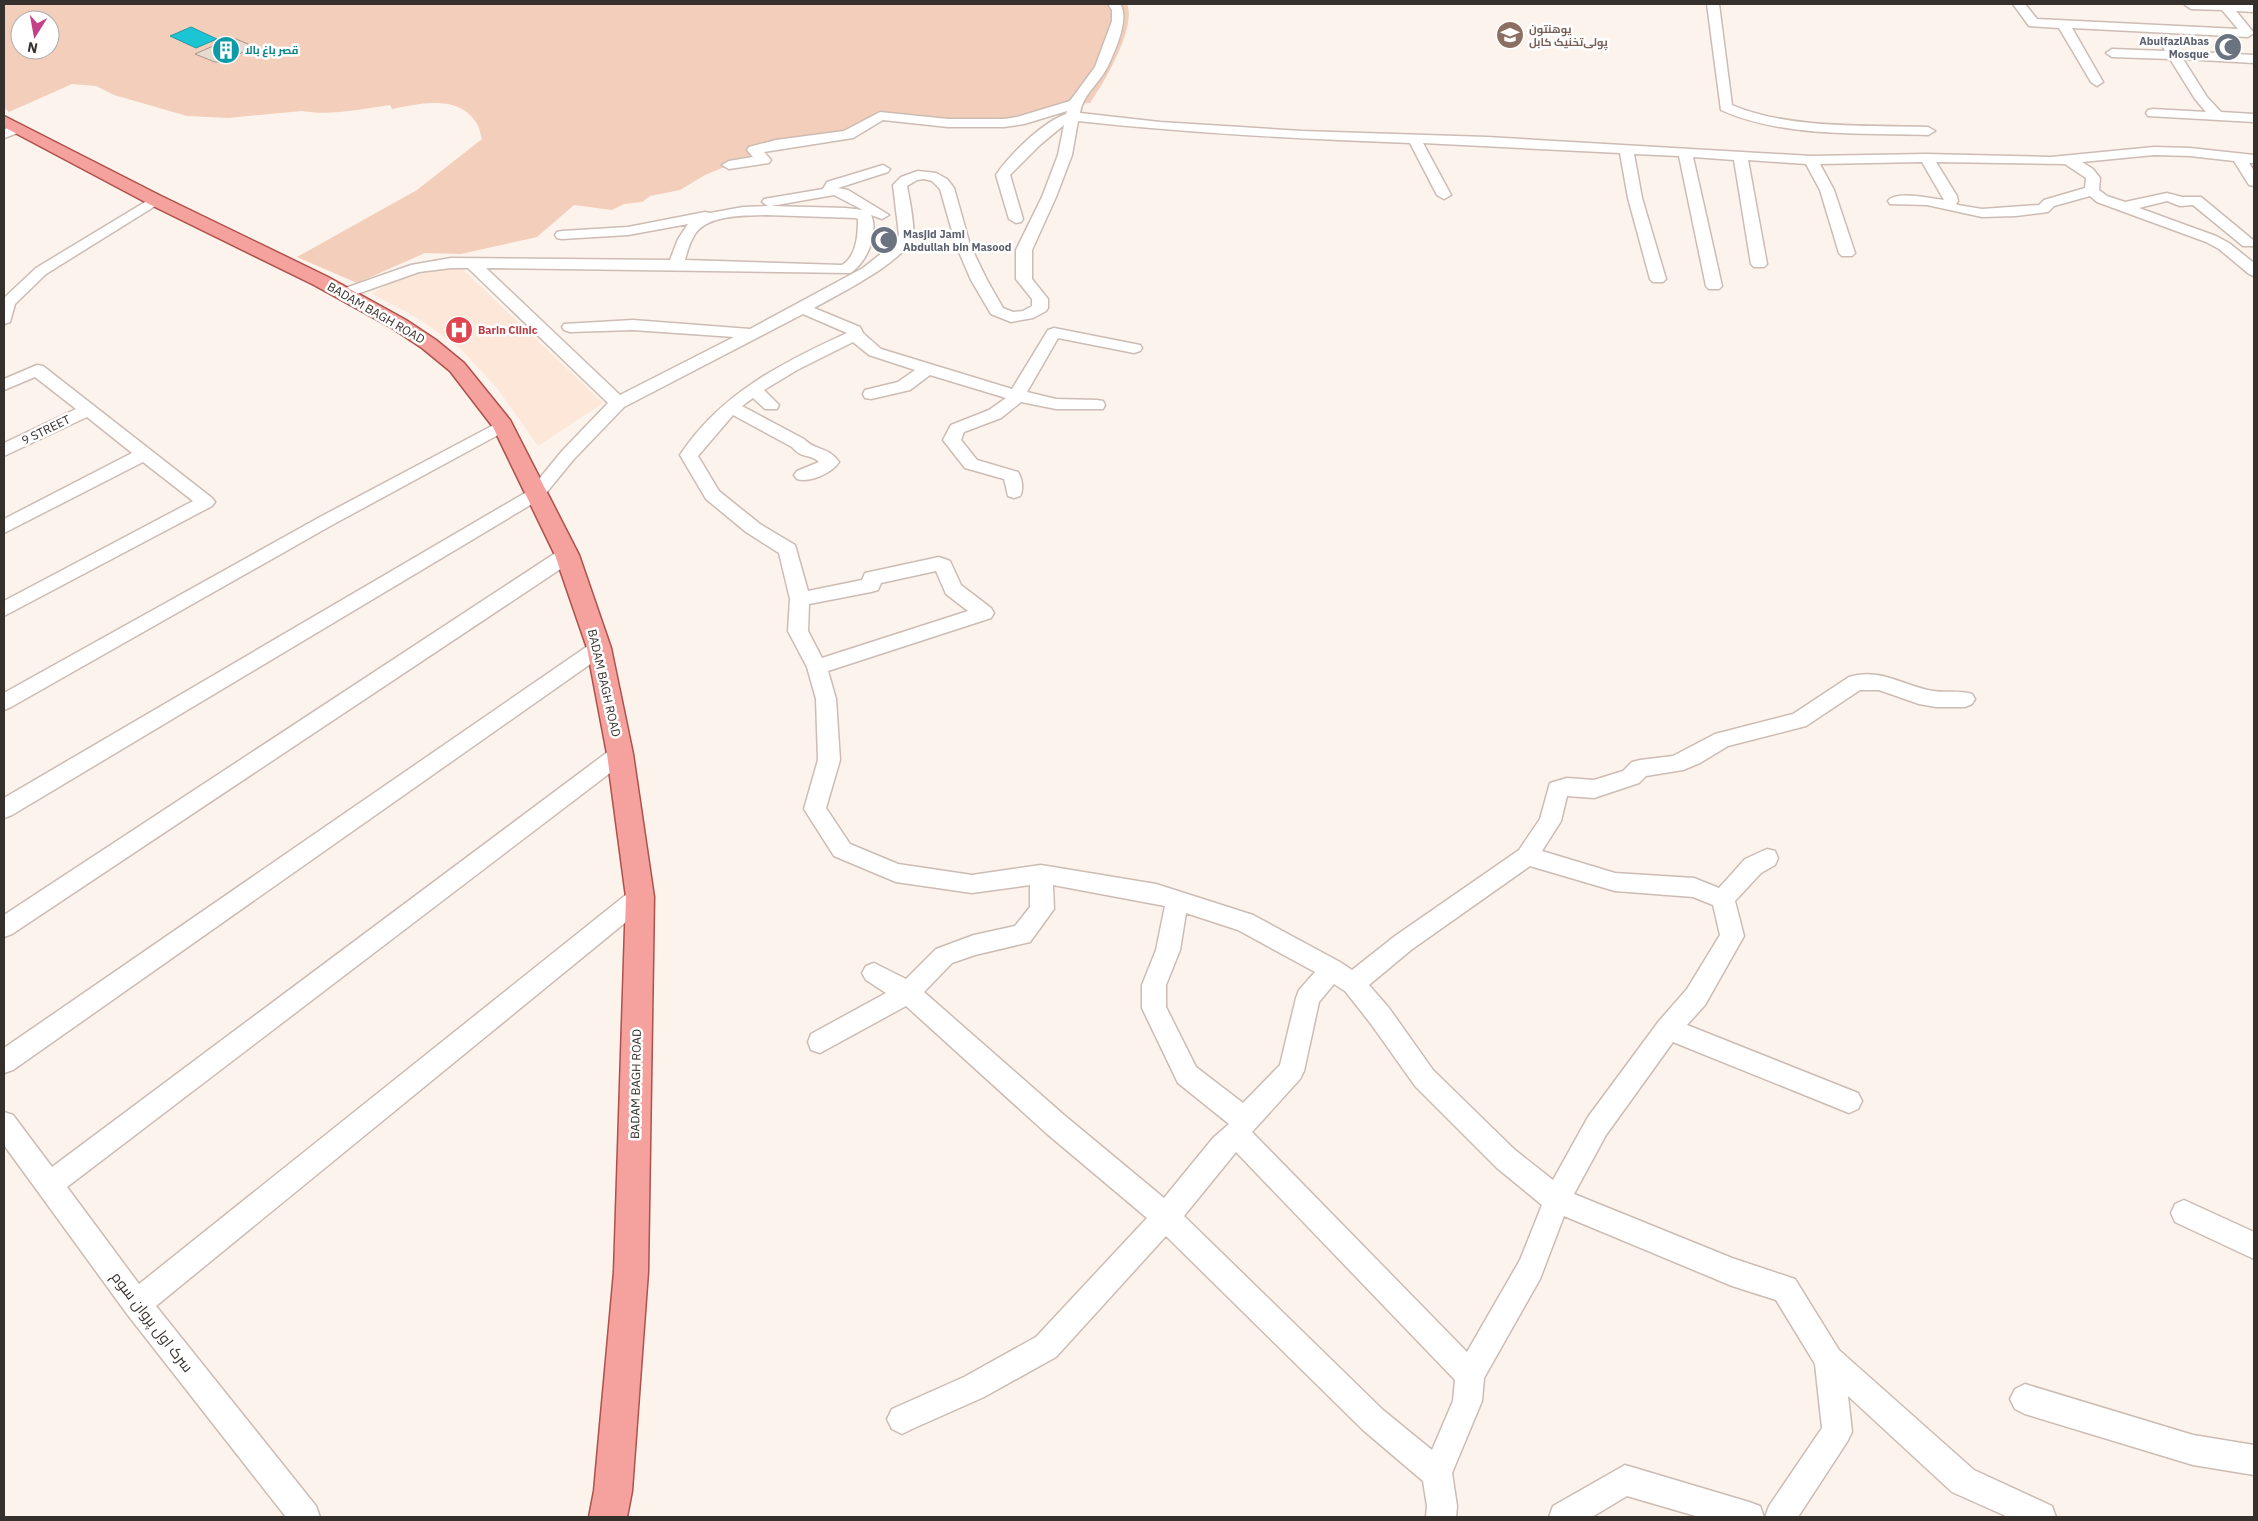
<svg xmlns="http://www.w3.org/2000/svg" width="2258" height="1521" viewBox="0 0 2258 1521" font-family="'IBM Plex Sans',Cairo,sans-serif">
<rect width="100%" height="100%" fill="#fdf3ed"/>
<path fill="#fce7d8" d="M458,265L603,403L538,446L497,388L460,348L416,317L372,294L395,279L423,271Z"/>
<path fill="#f3ceba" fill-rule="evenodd" d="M4,4H1127C1137,27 1104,83 1090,103L1075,104L1004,123L893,116L848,135L755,150L764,160L722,168L705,175L680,190L650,196L642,202L624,204L612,210L574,205L537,237L461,254L425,253L357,283L297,257L417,190L482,139C480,133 479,125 475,121C457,94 418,104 392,109L390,105C361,109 331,116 302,111L228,118L187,116L114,95L96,86L72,84L9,112L4,108ZM20,20H50V50H20Z"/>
<path fill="#1cc5d3" stroke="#2498a1" d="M191,27L217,39L196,48L170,36Z"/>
<path fill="#e7dace" stroke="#a3978b" d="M229,39H236L255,47L220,62H215L195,54Z"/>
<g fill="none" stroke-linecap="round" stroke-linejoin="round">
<g stroke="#ccbcb3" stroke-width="3">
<g id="minor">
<path d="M1108,4H1120C1130,18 1115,51 1108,66C1100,83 1083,94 1080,113L1160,122L1302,131L1487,137L1811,156L1926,154L2051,157L2154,147L2190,148L2254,155V163H2249L2254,171V186L2249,185L2234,161L2190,156L2154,155L2082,162L2093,169L2100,178L2099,190L2107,196L2125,202L2167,193L2182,197H2201L2253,240V246H2243L2193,205L2180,206L2167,201L2139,208L2216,236L2229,243L2254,263V276L2249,274L2219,249L2206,242L2097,202L2090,196L2054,206L2048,212L2016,216L1982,217L1927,205L1890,204L1888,201C1896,190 1932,199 1944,200L1922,162L1820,164L1834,190L1855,253L1852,256H1842L1839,253L1820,190L1806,164L1748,160L1767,264L1764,267H1754L1751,264L1734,160L1693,157L1722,286L1719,289H1709L1706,286L1679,156L1634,154L1642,198L1666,279L1663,282H1653L1650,279L1628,198L1620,153L1423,143L1451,195L1444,199L1437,195L1410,143C1299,139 1189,133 1078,121L1072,155L1056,197L1032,250V279L1048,299V308L1046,311L1033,318L1011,322L991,314L971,280L956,245L940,189L932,181L924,179L917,180L907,186C909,196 915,228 913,236C905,262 838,294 814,308L860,327L863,333L881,349L1012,389L1048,330L1054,328L1140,345L1142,348L1140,351L1134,353L1058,338L1027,392L1056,399L1097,400L1103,401L1105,405L1103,409H1056L1021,402L1001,418L964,432L961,440L977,460L1018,472C1022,478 1024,490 1020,496L1014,498L1008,496L1004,479L965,468L943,440L951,425L989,410L1006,398L930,375L910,390L871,399L865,398L863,394L865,390L898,382L915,370L869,355L853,342L797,370L764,390L779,405L777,409H765L753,398L742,406L804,439C815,451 828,446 839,462C832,473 810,483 797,479L794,475L797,471L819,462C810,453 803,460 792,447L733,415L698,456L719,491L760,524L795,545L808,591L862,580L865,573L939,557L950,561L961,585L991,608L994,613L991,618L828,671L836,699L840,760L826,808L850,844L898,864L972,875L1041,865L1156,884L1253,915L1340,962L1352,970L1395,936L1519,850L1540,819L1550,783L1567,778L1594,780L1623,771L1632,762L1640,760L1673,756L1715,734L1793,714L1849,677C1879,667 1904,686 1933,691C1946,693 1959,690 1972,694L1975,699L1972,704L1965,707H1936L1919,704L1879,690H1860L1806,726L1728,746L1700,763L1683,770L1646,776L1639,783L1594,798L1567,796L1561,821L1542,851L1615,873L1694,878L1719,888L1745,859L1767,849L1775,851L1778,858L1775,865L1761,873L1735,901L1744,936L1705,1005L1687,1025L1858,1093L1862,1101L1858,1109L1849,1113L1673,1042L1606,1135L1574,1194L1732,1258L1795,1279L1839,1350L1974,1470L2052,1506L2056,1517H2008L1952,1492L1848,1396L1852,1432L1847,1442L1798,1517H1765L1769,1506L1822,1428L1815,1364L1776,1300L1732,1286L1564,1216L1540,1279L1484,1378L1482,1401L1452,1473L1457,1506L1456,1517H1426L1427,1506L1423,1481L1363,1430L1166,1236L1056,1357L984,1397L912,1429L902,1434L892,1429L887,1419L892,1409L964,1377L1036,1337L1147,1218L1046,1133L906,1006L820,1053L811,1050L808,1042L811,1034L886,993L866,980L862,973L866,966L874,963L906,979L936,949L974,935L1015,926L1030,907V885L972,893L896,882L834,856L804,809L818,760L816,699L807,667L788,631L790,599L779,553L746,532L706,499L680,455C720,394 783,362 847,333L803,314L624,407L574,459L542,498L12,815L4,818V798L530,490L562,451L608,403L468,268H451L419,272L343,299L337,297L335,294L337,291L411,265L451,258L670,260L678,239L688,224L628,235L562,239L557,238L555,235L557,232L562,231L628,227L705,212L710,213L743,207L768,206L762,202L764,199L823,189L827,182L883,165L890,169L888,172L838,188L848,190L889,215L882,219L871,215C879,233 867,263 850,273L486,268L620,395L734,337L633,330L570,332L564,330L562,327L564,324L633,320L750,329L863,268L893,244L899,235L893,185L901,177L918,171L936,173L947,179L954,188L970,245L987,280L1003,308L1013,312L1023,311L1032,306V299L1016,279V250L1042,197L1058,155L1064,125L1041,144L1010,175L1023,219L1021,222L1016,223L1009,219L996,175C1010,154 1043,122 1066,114L1067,111L1024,124L1004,127H948L883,120L853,138L764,152L771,160L769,163L729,169L722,165L729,161L753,157L747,150L749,147L776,140L844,131L880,112L948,119H1004L1017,117L1070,101L1095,67L1112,21V10ZM1936,162L2065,164L2086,178L2085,188L2044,200L2039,205L1982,209L1958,205L1956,204L1958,201L1957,196ZM834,195L863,210L846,208L771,206ZM766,215L856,218L858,219C858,234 857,256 842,265L685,260C687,252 690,242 695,234C709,214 745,216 766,215ZM936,571L946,594L968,611L822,658L808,631L809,604L871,592L878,590L881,583ZM1530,866L1615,891L1693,897L1713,905L1720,935L1687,989L1659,1021L1588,1117L1553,1180L1515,1150L1433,1070L1389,1008L1369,985L1411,950ZM1053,885L1165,906L1156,950L1142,985V1008L1178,1083L1229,1124L1213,1138L1164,1198L1064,1115L924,992L952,963L975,955L1030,942L1054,909ZM1186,913L1238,930L1315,972L1299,990L1296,998L1280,1065L1243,1103L1196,1067L1166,1007V985L1180,950ZM1334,984L1345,991L1371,1024L1415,1086L1497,1168L1542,1205L1520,1260L1467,1352L1252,1132L1300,1079L1304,1071L1319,1002ZM1236,1152L1455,1380L1453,1401L1432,1450L1383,1410L1184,1216Z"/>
<path d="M1707,4H1719L1732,105C1787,129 1868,125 1928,127L1935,131L1928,135C1861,133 1784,138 1721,110Z"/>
<path d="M2013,4H2025L2037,19L2238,29L2222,10L2191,9L2185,5L2254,4V12L2236,11L2254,33L2248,37L2072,28L2103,82L2097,86L2091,82L2059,28L2029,26Z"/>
<path d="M2169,43L2173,44L2178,51L2254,55V63L2183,59L2207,97L2221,112L2254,114V122L2148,116L2146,113L2148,110L2153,109L2206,112L2195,99L2170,59L2112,57L2106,53L2112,49L2165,51L2163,47Z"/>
<path d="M18,124L25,128L23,131L4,138V129Z"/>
<path d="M155,196L162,200L160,203L46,274L15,304L10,322L4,324V298L36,268Z"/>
<path d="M37,365L43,366L212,498L215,502L212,506L4,616V601L193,501L143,462L4,533V519L132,453L87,417L4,456V443L76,409L35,377L4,390V379Z"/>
<path d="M503,420L509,421L512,425L509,429L332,525L11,707L4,710V693L320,517Z"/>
<path d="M567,549L574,550L576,555L574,560L12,934L4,937V915L560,550Z"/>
<path d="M599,641L606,643L609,648L606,653L13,1070L4,1073V1048L592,643Z"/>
<path d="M620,746L627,748L631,754L627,760L67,1187L139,1284L632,890L640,887L648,890L651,897L648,904L156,1306L316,1506L320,1517H286L127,1314L4,1145V1112L13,1115L52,1167L613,748Z"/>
<path d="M2184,1200L2254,1232V1259L2175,1222L2171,1213L2175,1204Z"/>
<path d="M2025,1384L2193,1435L2254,1445V1475L2193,1465L2025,1414L2015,1409L2010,1399L2015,1389Z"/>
<path d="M1625,1465L1749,1502L1760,1506L1764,1517H1699L1627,1496L1592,1517H1549L1553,1506Z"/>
</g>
</g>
<g stroke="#ae514b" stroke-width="3">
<path id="major" d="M4,116L161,196L328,277L406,320L436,340L464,363L510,420L579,555L611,648L633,754L654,897L648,1272L632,1491L627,1517H589L594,1491L614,1272L626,897L607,754L587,648L555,555L493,427L450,371L422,348L392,328L314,285L149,204L4,127Z"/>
</g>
<use href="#minor" fill="#fff" fill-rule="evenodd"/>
<use href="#major" fill="#f5a19d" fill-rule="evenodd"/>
</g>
<defs>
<g id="university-disc" transform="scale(1.4375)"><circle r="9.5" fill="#8d6e63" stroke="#fff"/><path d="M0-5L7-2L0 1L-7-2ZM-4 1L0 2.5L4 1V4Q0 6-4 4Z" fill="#fff"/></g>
<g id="mosque-disc" transform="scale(1.4375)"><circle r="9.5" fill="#6b7280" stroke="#fff"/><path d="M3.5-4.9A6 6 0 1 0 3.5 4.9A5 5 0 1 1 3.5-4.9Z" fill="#fff"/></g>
<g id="building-disc" transform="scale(1.4375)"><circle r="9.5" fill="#0f9aa8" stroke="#fff"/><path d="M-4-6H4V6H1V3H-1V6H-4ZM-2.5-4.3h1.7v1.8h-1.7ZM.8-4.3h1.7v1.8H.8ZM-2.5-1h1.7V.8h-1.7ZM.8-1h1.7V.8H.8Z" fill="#fff"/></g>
<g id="hospital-disc" transform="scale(1.4375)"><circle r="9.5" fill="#e0444e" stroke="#fff"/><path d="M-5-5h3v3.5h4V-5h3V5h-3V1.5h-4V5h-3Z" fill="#fff"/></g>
</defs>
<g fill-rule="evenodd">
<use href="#university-disc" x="1510" y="35"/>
<use href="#mosque-disc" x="2228" y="47"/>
<use href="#building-disc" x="226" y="50"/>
<use href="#mosque-disc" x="884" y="240"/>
<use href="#hospital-disc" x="459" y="330"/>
</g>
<g text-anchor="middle" stroke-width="5" stroke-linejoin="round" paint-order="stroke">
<g font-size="11" font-weight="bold" fill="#785e54" stroke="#fff" text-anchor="start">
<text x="1529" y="33">پوهنتون<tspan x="1529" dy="13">پولی‌تخنیک کابل</tspan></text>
</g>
<g font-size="11" font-weight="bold" fill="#5b616d" stroke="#fff" text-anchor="end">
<text x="2209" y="45">AbulfazlAbas<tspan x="2209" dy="13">Mosque</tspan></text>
<text x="903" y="238" text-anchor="start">Masjid Jami<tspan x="903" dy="13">Abdullah bin Masood</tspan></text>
</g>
<g font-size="11" font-weight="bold" fill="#0d838f" stroke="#fff" text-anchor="start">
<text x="245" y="54">قصر باغ بالا</text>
</g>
<g font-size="11" font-weight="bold" fill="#be3a42" stroke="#fff" text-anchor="start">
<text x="478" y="334">Barin Clinic</text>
</g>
<g font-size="12" fill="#36302c" stroke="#fff">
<text transform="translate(376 313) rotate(30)" y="4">BADAM BAGH ROAD</text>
<text transform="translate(46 430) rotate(-26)" y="4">9 STREET</text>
<text transform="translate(604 683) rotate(77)" y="4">BADAM BAGH ROAD</text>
<text transform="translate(636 1084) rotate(-89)" y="4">BADAM BAGH ROAD</text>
</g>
<g font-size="15" fill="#36302c" stroke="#fff">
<text transform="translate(152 1322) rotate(52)" y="5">سرک اول پروان سوم</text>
</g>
</g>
<rect width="2258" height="1521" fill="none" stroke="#36302c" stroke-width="10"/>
<g transform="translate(35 35) rotate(191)"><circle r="24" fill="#ffffff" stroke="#afacab"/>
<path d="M0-4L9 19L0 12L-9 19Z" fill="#c54187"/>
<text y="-8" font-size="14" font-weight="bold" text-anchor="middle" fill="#36302c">N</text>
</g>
</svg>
